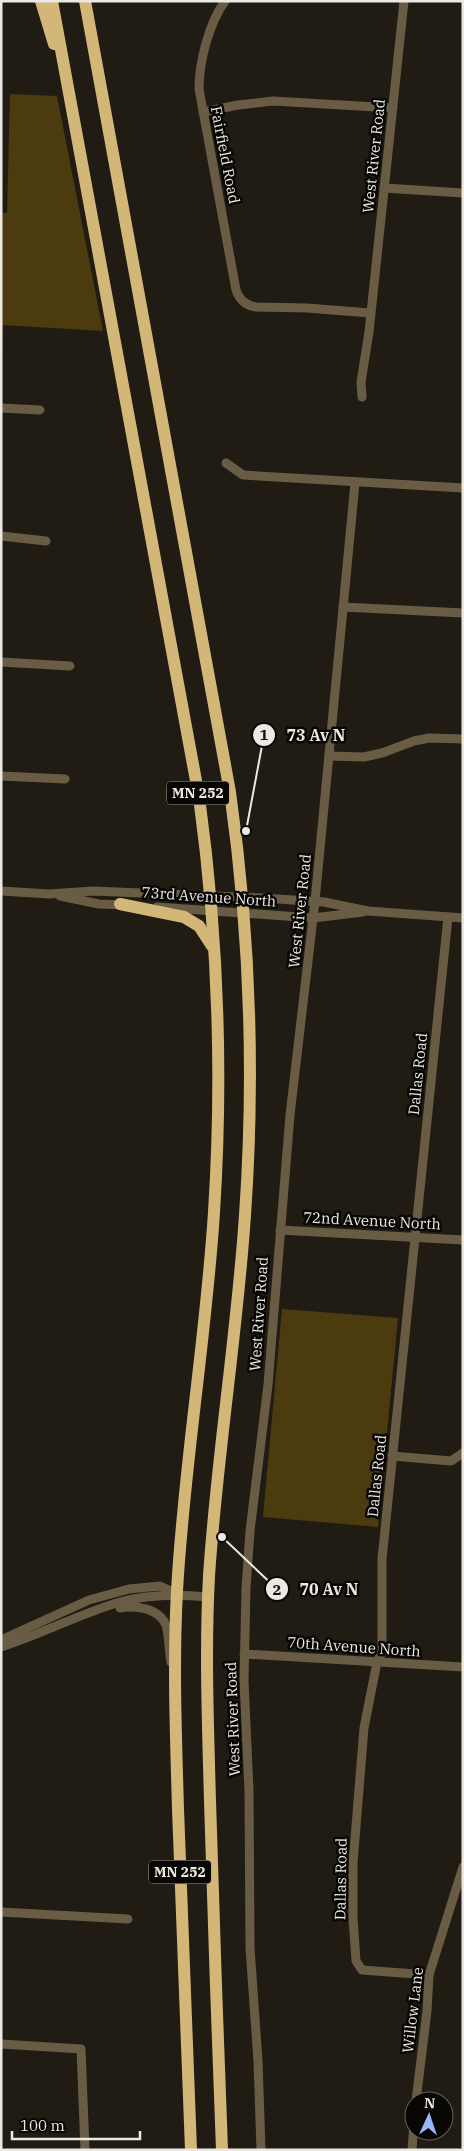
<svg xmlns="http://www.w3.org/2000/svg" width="464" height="2151" viewBox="0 0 464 2151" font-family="'IBM Plex Serif',serif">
<rect width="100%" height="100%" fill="#201c14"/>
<g fill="#4d3b10">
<path d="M10,94L57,96L103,331L3,325L1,381V213H7Z"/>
<path d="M282,1309L398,1318L378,1527L263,1517Z"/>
</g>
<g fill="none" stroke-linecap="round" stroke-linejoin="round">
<g stroke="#685d44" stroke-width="9">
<path d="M225,1C209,23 199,62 199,89L236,290C240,301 246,305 256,307L307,308L370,313"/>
<path d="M203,112L238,105L273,101L393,108"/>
<path d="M384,188L463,193"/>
<path d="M362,397L361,382L369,332L404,1"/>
<path d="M1,408L40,410"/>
<path d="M226,463L243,475L463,488"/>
<path d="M1,536L46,541"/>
<path d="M343,607L463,613"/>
<path d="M1,662L70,666"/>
<path d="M329,756L364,757L382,753L414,741L429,738L463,739"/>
<path d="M1,776L65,779"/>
<path d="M1,891L49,894L93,891L262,898L324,902L368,911L463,918"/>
<path d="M60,896L99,904L126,905"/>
<path d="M157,907L313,918L363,912"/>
<path d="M280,1230L463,1240"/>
<path d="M392,1456L451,1461L463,1453"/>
<path d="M120,1608C135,1605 159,1608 166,1625C169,1634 169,1652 171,1662"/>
<path d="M1,1640L89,1600L129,1589L160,1586L177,1594"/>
<path d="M1,1647C42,1634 79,1614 120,1602C149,1594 179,1594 208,1597"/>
<path d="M244,1654L463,1667"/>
<path d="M1,1912L128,1919"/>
<path d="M429,1975L362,1970L356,1961L353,1918V1863L364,1728L377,1662L382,1652V1559L448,917"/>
<path d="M1,2044L81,2049L85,2150"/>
<path d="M416,2101L427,2011L429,1975L463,1867"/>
<path d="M261,2150L258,2061L250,1948L249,1790L244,1681L246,1588L250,1531L268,1385L290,1115L315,901L355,483"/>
<path d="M412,2150L414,2122"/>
</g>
<g stroke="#d3b779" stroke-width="12">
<path d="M41,1L54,44"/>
<path d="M52,1L199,797C218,935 223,1073 214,1212C206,1339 184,1464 177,1591C173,1664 176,1737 178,1809C182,1923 187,2036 191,2150"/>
<path d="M85,1L230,792C250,933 255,1073 245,1215C237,1335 217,1455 209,1576C205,1651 208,1726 210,1801C213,1917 218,2034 222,2150"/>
<path d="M120,904L184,917L199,926L212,946"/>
</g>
</g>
<g text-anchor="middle" stroke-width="5" stroke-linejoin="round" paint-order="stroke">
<g fill="#080704" stroke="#a8a5a1" stroke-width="1">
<rect x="167" y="781.5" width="62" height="23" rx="4"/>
<rect x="149" y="1860.5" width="62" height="23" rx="4"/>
</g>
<g font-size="14" font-weight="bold" fill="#ece9e4">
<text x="198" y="798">MN 252</text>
<text x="180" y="1877">MN 252</text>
</g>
<g font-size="15" fill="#ece9e4" stroke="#080704">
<text transform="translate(225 155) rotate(79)" y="5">Fairfield Road</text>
<text transform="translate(374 156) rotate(-84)" y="5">West River Road</text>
<text transform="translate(209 897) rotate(4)" y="5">73rd Avenue North</text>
<text transform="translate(300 911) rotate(-84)" y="5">West River Road</text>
<text transform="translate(418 1074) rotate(-84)" y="5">Dallas Road</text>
<text transform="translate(372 1221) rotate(3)" y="5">72nd Avenue North</text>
<text transform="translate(259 1314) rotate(-86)" y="5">West River Road</text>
<text transform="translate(377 1476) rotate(-84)" y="5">Dallas Road</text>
<text transform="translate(354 1647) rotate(4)" y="5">70th Avenue North</text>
<text transform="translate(233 1719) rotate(-92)" y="5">West River Road</text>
<text transform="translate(341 1879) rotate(-89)" y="5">Dallas Road</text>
<text transform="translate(413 2010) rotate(-83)" y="5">Willow Lane</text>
</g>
</g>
<path fill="none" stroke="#ece9e4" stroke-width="2" d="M246 831L264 735M222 1537L277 1589"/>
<g fill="#ece9e4" stroke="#080704" stroke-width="2">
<circle cx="246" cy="831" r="5"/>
<circle cx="222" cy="1537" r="5"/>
<circle cx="264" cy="735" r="12"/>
<circle cx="277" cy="1589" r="12"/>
</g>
<g font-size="15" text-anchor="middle" font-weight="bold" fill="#111">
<text x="264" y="740">1</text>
<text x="277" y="1595">2</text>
</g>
<g font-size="16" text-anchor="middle" font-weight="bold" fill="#ece9e4" stroke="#080704" stroke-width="5" stroke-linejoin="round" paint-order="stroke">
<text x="316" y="741">73 Av N</text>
<text x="329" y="1595">70 Av N</text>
</g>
<rect width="464" height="2151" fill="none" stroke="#ece9e4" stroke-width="5"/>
<g transform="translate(429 2116) rotate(3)"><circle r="24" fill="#080704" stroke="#63615e"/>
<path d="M0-4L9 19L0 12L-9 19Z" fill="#98b6fd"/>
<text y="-8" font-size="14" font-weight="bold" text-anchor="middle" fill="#ece9e4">N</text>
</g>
<path d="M12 2131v8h128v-8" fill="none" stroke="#ece9e4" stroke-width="2.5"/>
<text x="20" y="2131" font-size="15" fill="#ece9e4" stroke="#080704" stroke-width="4" paint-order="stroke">100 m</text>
</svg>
